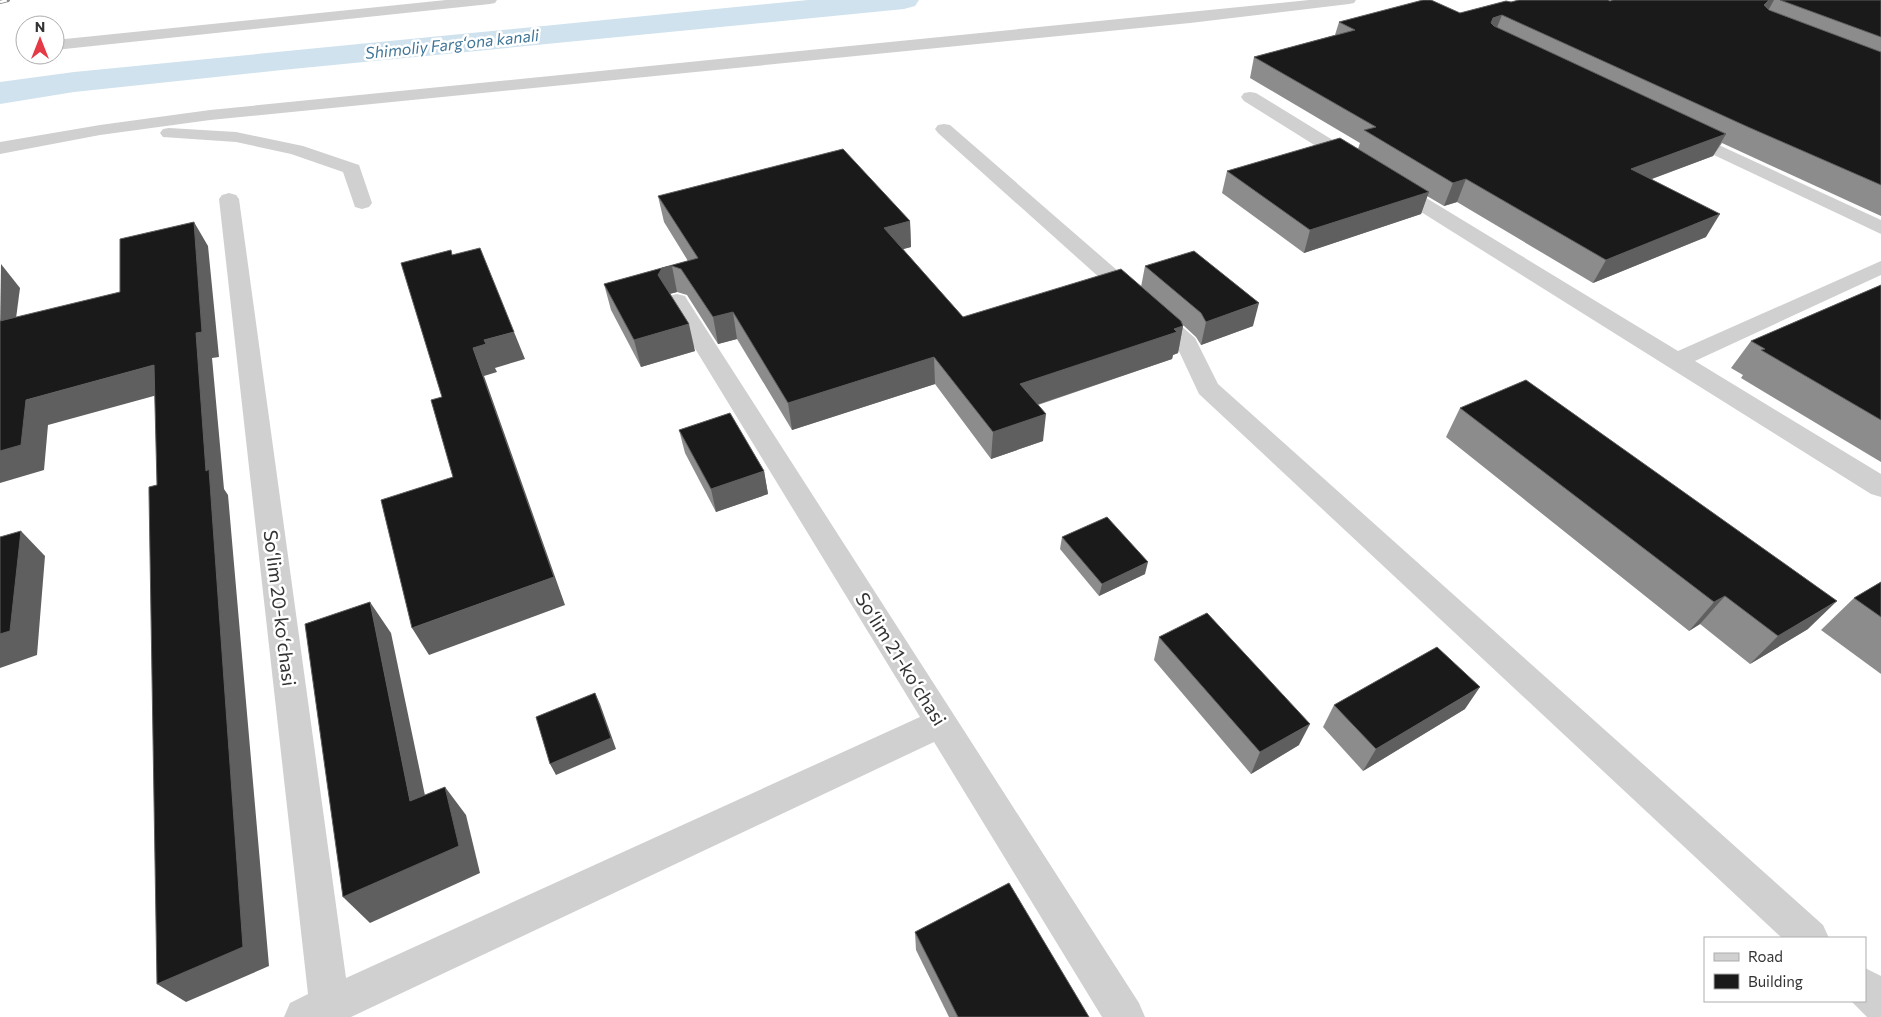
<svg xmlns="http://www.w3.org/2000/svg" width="1881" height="1017" viewBox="0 0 1881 1017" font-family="Commissioner,sans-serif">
<rect width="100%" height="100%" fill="#fff"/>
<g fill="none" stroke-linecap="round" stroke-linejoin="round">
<path fill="#cfe2ee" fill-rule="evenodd" d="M808,0H919L915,6L904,9L282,70L74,92L0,104V82L74,72Z"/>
<g fill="#d0d0d0" fill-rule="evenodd">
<path d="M446,0H497L495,3L490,4L55,50V40Z"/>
<path d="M1309,0H1356L1354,3L1349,4L1190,23L210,120L100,135L0,154V142L100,125L210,110Z"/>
<path d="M1250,92L1256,93L1362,158L1364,162L1362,166L1355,168L1348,166L1244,101L1241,97L1244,93Z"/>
<path d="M944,124L950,125L1195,338L1218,384L1823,925L1829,938H1782L1199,394L1177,347L938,133L935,129L938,125Z"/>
<path d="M169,128L236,132L303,146L359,165L372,203L369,207L362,209L355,207L343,172L291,154L236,142L163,137L160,133L163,129Z"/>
<path d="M1684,129L1881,220V234L1678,138L1675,134L1678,130Z"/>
<path d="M1393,180L1400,182L1678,351L1881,261V275L1695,361L1881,474V497L1871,494L1386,190L1383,186L1386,182Z"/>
<path d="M229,193L236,195L239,199L346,978L920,717L666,301L669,296L677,294L685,296L688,301L1139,1003L1145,1017H1102L934,742L351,1017H284L290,1003L308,994L219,199L222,195Z"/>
<path d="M1865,968L1881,976V1017H1867L1851,1001H1865Z"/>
</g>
<g stroke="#888" stroke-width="4">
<path id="rail" d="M0,2L8,0"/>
</g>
<use href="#rail" stroke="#fff" stroke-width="2.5" stroke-dasharray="7" stroke-linecap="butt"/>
</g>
<g fill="#8c8c8c">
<path d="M1613,0H1881V216L1722,143L1713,156L1652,179L1706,237L1593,283L1457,202L1444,206L1427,196L1421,214L1304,253L1222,193L1227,171L1358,149L1360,143L1250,78L1254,57L1335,35L1339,22L1460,13L1511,2L1610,1Z"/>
<path d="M658,196L910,221L911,247L903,249L963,317L1141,287L1145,266L1253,326L1201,345L1196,337L1183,325V326L1178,353L1173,355L1172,359L1038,405L1043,441L991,459L935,384L792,430L737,339L718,344L687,295L677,292L670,294L695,351L641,367L611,310L604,284L688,261L664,222Z"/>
<path d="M1881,285V462L1741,378L1743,375L1731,368L1751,341Z"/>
<path d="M1460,408L1808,629L1750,664L1700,624L1689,631L1446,437Z"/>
<path d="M679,430L764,471L768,494L716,512L685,453Z"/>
<path d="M1062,537L1145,574L1099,596L1060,549Z"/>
<path d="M1881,582V674L1821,630L1854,598Z"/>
<path d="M1159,637L1299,745L1251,774L1154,660Z"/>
<path d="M1334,705L1465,709L1363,771L1323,727Z"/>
<path d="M915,932L1089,1017H949L916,950Z"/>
</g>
<g fill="#5f5f5f">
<path d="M1769,0H1774L1764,18V5Z"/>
<path d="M1502,15L1494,35L1485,38L1493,18Z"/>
<path d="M1726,134L1713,156L1619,191L1631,169Z"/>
<path d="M1466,179L1457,202L1444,206L1453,183Z"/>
<path d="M1429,192L1421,214L1304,253L1310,230Z"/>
<path d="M1720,214L1706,237L1593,283L1606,260Z"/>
<path d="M910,221L911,247L885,254L884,228Z"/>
<path d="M194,222L208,246L219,357L212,358L224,489L228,495L269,966L186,1002L157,984L196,333Z"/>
<path d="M1,264L20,288L12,349L0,334Z"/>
<path d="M672,266L677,292L669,294L658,275L662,268Z"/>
<path d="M1259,303L1253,326L1201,345L1206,322Z"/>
<path d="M733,312L737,339L718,344L713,317Z"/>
<path d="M689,324L695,351L641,367L634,340Z"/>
<path d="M1183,326L1178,353L1173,355L1172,359L1018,411L1020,384Z"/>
<path d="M514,332L525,359L495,368L497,372L484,376L565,605L429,655L412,628L554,577L473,348L484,340Z"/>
<path d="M934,357L935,384L792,430L788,403Z"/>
<path d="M154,365L172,391L48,425L44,470L0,483V451L26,400Z"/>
<path d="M1046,414L1043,441L991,459L993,432Z"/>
<path d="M764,471L768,494L716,512L711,489Z"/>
<path d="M21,531L45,556L37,655L0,668V634Z"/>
<path d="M1148,562L1145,574L1099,596L1102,584Z"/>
<path d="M1725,596L1700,624L1689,631L1714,602Z"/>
<path d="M1837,601L1808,629L1750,664L1778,636Z"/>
<path d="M370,602L391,633L432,829L410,801Z"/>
<path d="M1480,687L1465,709L1363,771L1376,749Z"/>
<path d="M595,693L600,704L616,749L556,775L550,764Z"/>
<path d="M1310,724L1299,745L1251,774L1260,752Z"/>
<path d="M445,787L466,815L480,873L370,923L343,897Z"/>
</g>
<g fill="#1a1a1a" stroke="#5f5f5f">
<path d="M1423,0H1431L1460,13L1506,1L1511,2L1519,0H1608L1610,1L1613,0H1769L1764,5L1769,10L1881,52V185L1748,127L1502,15L1493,18L1491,23L1494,26L1726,134L1631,169L1720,214L1606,260L1466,179L1453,183L1364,130L1376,127L1254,57L1355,30L1339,22Z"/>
<path d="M1780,0H1881V37Z"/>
<path d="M1340,138L1429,192L1310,230L1227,171Z"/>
<path d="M843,149L910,221L884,228L963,317L1121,269L1181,321L1183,326L1174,329L1177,332L1020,384L1046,414L993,432L934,357L788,403L733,312L713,317L681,269L672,266L662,268L658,275L689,324L634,340L604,284L698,258L658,196Z"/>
<path d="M194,222L202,332L196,333L206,471L209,469L243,947L157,984L149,492V487L157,485L154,365L26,400L21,445L0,451V321L120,292V239Z"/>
<path d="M480,248L514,332L484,340L486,344L473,348L554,577L412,628L381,500L453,477L431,400L442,397L401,263L451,250L452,255Z"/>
<path d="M1194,251L1259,303L1206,322L1201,313L1145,266Z"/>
<path d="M1881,285V420L1761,350L1765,349L1751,341Z"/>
<path d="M1526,380L1837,601L1778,636L1725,596L1714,602L1460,408Z"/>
<path d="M730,413L764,471L711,489L679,430Z"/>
<path d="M1107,517L1148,562L1102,584L1062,537Z"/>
<path d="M21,531L10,631L0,634V537Z"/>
<path d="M1881,582V617L1854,598Z"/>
<path d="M370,602L410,801L445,787L459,846L343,897L305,624Z"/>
<path d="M1207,613L1310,724L1260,752L1159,637Z"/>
<path d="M1437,647L1480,687L1376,749L1334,705Z"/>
<path d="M595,693L611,738L550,764L536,717Z"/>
<path d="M1009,883L1089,1017H958L915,932Z"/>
</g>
<g text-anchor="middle" stroke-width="5" stroke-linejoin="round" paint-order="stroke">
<g font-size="16" font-style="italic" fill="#3f7597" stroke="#fff">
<text transform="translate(452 44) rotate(-6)" y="6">Shimoliy Fargʻona kanali</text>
</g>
<g font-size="19" fill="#333" stroke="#fff">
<text transform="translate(280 608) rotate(83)" y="7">Soʻlim 20-koʻchasi</text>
<text transform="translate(901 659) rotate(58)" y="7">Soʻlim 21-koʻchasi</text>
</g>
</g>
<rect x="1704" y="937" width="162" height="65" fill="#ffffff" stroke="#adadad"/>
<rect x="1714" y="953" width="25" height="8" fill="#d0d0d0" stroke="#adadad"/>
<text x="1748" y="962" font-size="15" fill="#333333">Road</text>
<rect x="1714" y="974" width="25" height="15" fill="#1a1a1a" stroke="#adadad"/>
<text x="1748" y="987" font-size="15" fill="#333333">Building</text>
<g transform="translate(40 40)"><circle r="24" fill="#ffffff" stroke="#adadad"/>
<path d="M0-4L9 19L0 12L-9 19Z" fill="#e63946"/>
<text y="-8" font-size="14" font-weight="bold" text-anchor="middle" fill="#333333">N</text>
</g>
</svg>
